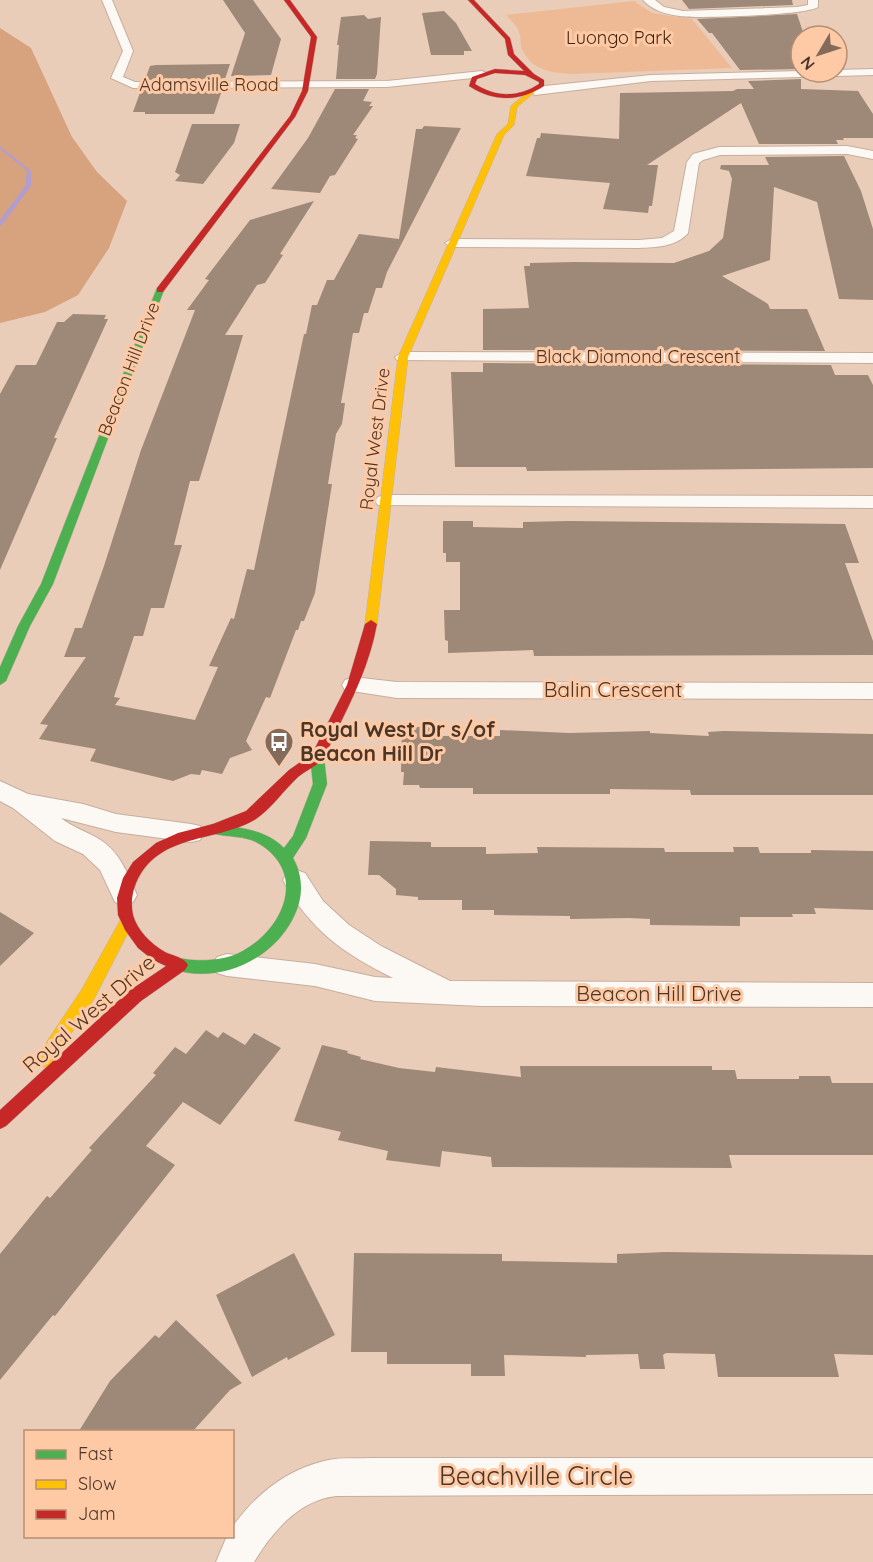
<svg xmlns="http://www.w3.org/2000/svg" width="873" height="1562" viewBox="0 0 873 1562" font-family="Quicksand,sans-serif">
<rect width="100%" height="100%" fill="#eacdb9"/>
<path fill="#eeb995" d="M634,1L652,13L692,19L732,68L572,74C551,73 531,70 522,49C520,45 521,39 520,35C518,26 511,21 506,15Z"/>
<path fill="#d7a37e" d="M0,28L31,48L72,137L97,172L127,201L109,248L78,295L45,312L0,323Z"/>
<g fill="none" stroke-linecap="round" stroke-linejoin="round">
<path fill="#b39dcc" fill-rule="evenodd" d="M0,146L31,171V186L2,225L0,226V220L25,186L27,171L0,149Z"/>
</g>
<g fill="#9e8878">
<path d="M223,0H253L281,39L271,75L231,76L245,33Z"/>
<path d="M682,0H792L793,5L689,9Z"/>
<path d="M444,11L456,23L472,51H464V55H431L422,13Z"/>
<path d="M797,14L803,32H801V69L740,70L712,33H709L697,19Z"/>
<path d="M364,15L368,19L381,17L377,74L375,79H336L339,45H337L341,17Z"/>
<path d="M230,64L225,79L145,80L150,66L156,65Z"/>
<path d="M801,79V89L858,91L873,114V138H843L844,140H836L838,144H759L741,103L647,165H658L652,206H649L648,213L603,209L610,183L526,176L537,138H540L541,133L619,139L620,93L733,91L737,89H754L748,81Z"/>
<path d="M335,89H369L363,101L372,102L369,106H373L353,135H357L355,138L358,139L335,175L330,176L320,193L271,189L308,138Z"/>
<path d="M141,90H222L214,114H145V112H133Z"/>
<path d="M192,124H240L234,143L203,184L175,181L180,175L175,172Z"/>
<path d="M424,126L461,128L387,272L382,288H376L368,313H364L359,333H353L341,403H345L342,424L336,434L328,484H332L315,593L304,621H301L298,630H296L270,698L266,697L246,741L252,750L230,758L222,774L202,770L200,775L191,774L173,781L90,761L96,749L39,739L48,725L40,724L86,657H64L75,628H82L104,566L141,450L195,310H187L209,280L205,279L250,220L314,201L280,254L283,255L265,283L257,285L225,335H243L199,481H190L174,545H182L164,608H151L143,636H134L114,697L120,698L115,705L195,720L218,667L209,666L231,618L234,619L247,569L254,570L304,334H306L312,305H317L327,280H334L359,234L399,239L416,129H422Z"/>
<path d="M844,156L861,191L873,229V300L839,299L817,202L774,187L770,260L722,276L768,304L770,309H807L825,351L483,350V309L529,308L524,266H530V263L575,262L674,263L709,251L723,238L732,179L729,171L720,169L721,165H769L765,157Z"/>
<path d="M73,314L106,315L104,319H108L54,438H57L0,570V394L16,365H36L57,322H64Z"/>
<path d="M483,363L831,365L835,375H868L873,385V468L527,471L526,467H455L451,372H483Z"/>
<path d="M443,521H473V527L523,528V522L568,521L845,524L859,563H845L873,641V655L534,656L533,650L448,653V641L445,640L444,610H460V562H446V553H443Z"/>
<path d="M402,727H436V736H500V730L569,733L650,731V733L709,736L708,732L723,731L873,734V795H691L690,790L610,789V794H473V788H420L419,785H403L404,772H401Z"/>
<path d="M370,841L431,842V847H486V854L538,853L537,847L664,848L665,852H734L733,847H758L760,853H811V850L873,851V910L814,908L816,914H792L793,917H740V926L650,925V919L629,918L570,919V916L494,915V910H462V900H418V897L396,895V889L379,875H368Z"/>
<path d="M0,912L34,933L0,966Z"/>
<path d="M206,1030L218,1038L223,1032L245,1045L254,1033L281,1048L220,1125L183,1102L146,1146L175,1165L55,1316L53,1315L0,1380V1254L47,1196L50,1198L92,1150L89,1148L156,1075L153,1073L175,1047L186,1054Z"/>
<path d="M322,1045L348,1051L347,1053L361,1057L360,1059L399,1068L435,1072L436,1067L521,1077L520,1066H712V1070H735L737,1079H799V1076H830L832,1083H873V1155H729L732,1168L492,1167L491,1157L442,1151L440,1167L386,1160L388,1151L338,1140L341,1132L294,1121Z"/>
<path d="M666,1252L873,1255V1355L834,1354L839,1377H718L715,1354L666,1353L663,1355L665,1369H640L638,1354L586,1355V1357L504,1355L505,1376H471V1364H387V1352H351L354,1253L502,1254V1261L617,1263V1254Z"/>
<path d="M294,1253L335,1335L288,1360L287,1357L252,1377L216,1295Z"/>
<path d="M176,1320L242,1383L230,1390L193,1431H79L110,1381L155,1335L159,1338Z"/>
</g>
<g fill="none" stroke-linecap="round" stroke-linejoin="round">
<g stroke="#c5ae9f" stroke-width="2">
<g id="street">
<path d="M102,0H112L133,51L123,77L135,82L387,81L482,71L488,74L482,77L387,87L133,88L111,78L123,51Z"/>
<path d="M643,0H655L664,7L683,11L797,7L808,5V0H818V7C807,15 697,19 680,16C666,14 653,11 643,0Z"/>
<path d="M873,69V75L651,81L535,95L529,91L535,87L651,75L801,71L837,72V70Z"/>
<path d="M847,146L873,151V159L847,154L720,155L703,160L699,163L688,233C676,247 656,247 639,248L452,247L445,243L452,239L639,240L662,238L674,231L687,162L693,154L719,147Z"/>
<path d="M403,352L873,353V363L397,360L395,357Z"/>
<path d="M385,495L873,496V508L378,505L375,501L378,497Z"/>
<path d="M353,677L397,682L873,683V699L397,698L345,690L342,685L345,680Z"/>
<path d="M0,781L28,794L83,804L116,814L191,824L200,826L203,833L200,840L191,842L116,832L61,818C73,828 89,832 102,841C121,854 128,875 137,895L133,902L124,905L115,902L100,870L83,854L55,841L13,808L0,801Z"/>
<path d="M296,870L305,873L323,901L349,925L381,946L450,981L873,983V1007L481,1006L375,1001L315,986L227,976L217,973L213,965L217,957L227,954L315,964L375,977L393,978C343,953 310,930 283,880L287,873Z"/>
<path d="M371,1458H873V1494L336,1496C299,1500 272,1532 254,1562H216L227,1536H232V1527L236,1522C258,1493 287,1470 324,1461C339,1457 355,1459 371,1458Z"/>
</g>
</g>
<g stroke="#c5ae9f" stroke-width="1">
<g id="fast">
<path d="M157,288L164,290L53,584L30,626L6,681L0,685V667L18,626L41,584Z"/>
<path d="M317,752L324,757L327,784L306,838L293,858C301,872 303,888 299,903C284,955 223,986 172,969L169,964L172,959C179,957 186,960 194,960C209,961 226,959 239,953C285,930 309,871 256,842C244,836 228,837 215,834L210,833L208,829L210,825L215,824C240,828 265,829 284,848L293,836L313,784L310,757Z"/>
</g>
</g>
<g stroke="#c5ae9f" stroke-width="1">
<g id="slow">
<path d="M530,91L535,92L517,107L514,125L504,135L408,357L377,624L375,627H367L365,624L398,357L497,134L508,124L511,106Z"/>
<path d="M126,917L131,919L133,923L94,999L50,1065L44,1067L38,1065L36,1060L38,1055L82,989L121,919Z"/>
</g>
</g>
<g stroke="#c5ae9f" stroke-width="1">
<g id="jam">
<path d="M284,0H290L317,37L308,91L295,117L163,292H157V288L290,116L302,91L311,37Z"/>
<path d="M468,0H474L510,38L514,54L534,74L544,80V86C520,102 493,102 469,86L472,77L495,69L524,71L508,55L505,39ZM495,73L525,75L539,82V84C518,98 495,97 475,84L477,79Z"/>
<path d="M371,620L377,624C370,663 353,698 335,734C331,742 327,755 320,762C313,768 305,771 298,777C284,790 271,809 256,819C218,842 165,833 140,875C133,887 130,901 133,915C137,930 151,944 165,952C173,956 184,957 188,965L185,970L141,1001L6,1126L0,1129V1110L129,991L166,966L153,960L138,948L125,930L118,915L117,898L123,878L133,862L156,843L178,833L213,824L246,811L289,770L312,754L347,685L365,624Z"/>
</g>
</g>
<use href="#street" fill="#fcf8f4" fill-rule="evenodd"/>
<use href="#fast" fill="#4caf50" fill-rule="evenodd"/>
<use href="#slow" fill="#ffc107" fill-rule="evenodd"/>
<use href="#jam" fill="#c62828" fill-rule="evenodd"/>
</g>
<defs>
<g id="bus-pin" transform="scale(1.5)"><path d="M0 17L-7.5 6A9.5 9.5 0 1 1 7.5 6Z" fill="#836b5b" stroke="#fec9a5"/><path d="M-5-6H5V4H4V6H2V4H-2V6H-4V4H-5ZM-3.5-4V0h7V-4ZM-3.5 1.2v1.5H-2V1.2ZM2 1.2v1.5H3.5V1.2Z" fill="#fff"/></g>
</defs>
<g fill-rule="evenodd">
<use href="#bus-pin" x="279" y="742"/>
</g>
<g text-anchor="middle" stroke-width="6" stroke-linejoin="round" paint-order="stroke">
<g font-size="18" fill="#43250f" stroke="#fec9a5">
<text x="619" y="44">Luongo Park</text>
</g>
<g font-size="18" fill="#4b3628" stroke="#fec9a5">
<text x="209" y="91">Adamsville Road</text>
<text x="638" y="363">Black Diamond Crescent</text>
<text transform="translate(129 369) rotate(-69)" y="6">Beacon Hill Drive</text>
<text transform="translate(375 439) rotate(-83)" y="6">Royal West Drive</text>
</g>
<g font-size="21" fill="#4b3628" stroke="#fec9a5">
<text x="613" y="697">Balin Crescent</text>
<text x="659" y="1001">Beacon Hill Drive</text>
<text transform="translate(89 1014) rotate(-41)" y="7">Royal West Drive</text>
</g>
<g font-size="21" font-weight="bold" fill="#4b3628" stroke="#fec9a5" text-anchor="start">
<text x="300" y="737">Royal West Dr s/of<tspan x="300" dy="24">Beacon Hill Dr</tspan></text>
</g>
<g font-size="26" fill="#4b3628" stroke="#fec9a5">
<text x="536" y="1485">Beachville Circle</text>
</g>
</g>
<rect x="24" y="1430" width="210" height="108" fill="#fec9a5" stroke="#b68e73" stroke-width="1.5"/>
<rect x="36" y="1450" width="30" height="9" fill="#4caf50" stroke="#b68e73" stroke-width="1.5"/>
<text x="78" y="1460" font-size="18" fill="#4b3628">Fast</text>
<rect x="36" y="1480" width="30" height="9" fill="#ffc107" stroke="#b68e73" stroke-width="1.5"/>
<text x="78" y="1490" font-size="18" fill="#4b3628">Slow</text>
<rect x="36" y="1510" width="30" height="9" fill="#c62828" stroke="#b68e73" stroke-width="1.5"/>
<text x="78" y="1520" font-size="18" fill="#4b3628">Jam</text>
<g transform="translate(819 54) rotate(231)"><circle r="28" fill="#fec9a5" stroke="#b68e73" stroke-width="1.5"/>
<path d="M0-4.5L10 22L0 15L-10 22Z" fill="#836b5b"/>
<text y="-9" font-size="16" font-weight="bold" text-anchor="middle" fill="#4b3628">N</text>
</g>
</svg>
